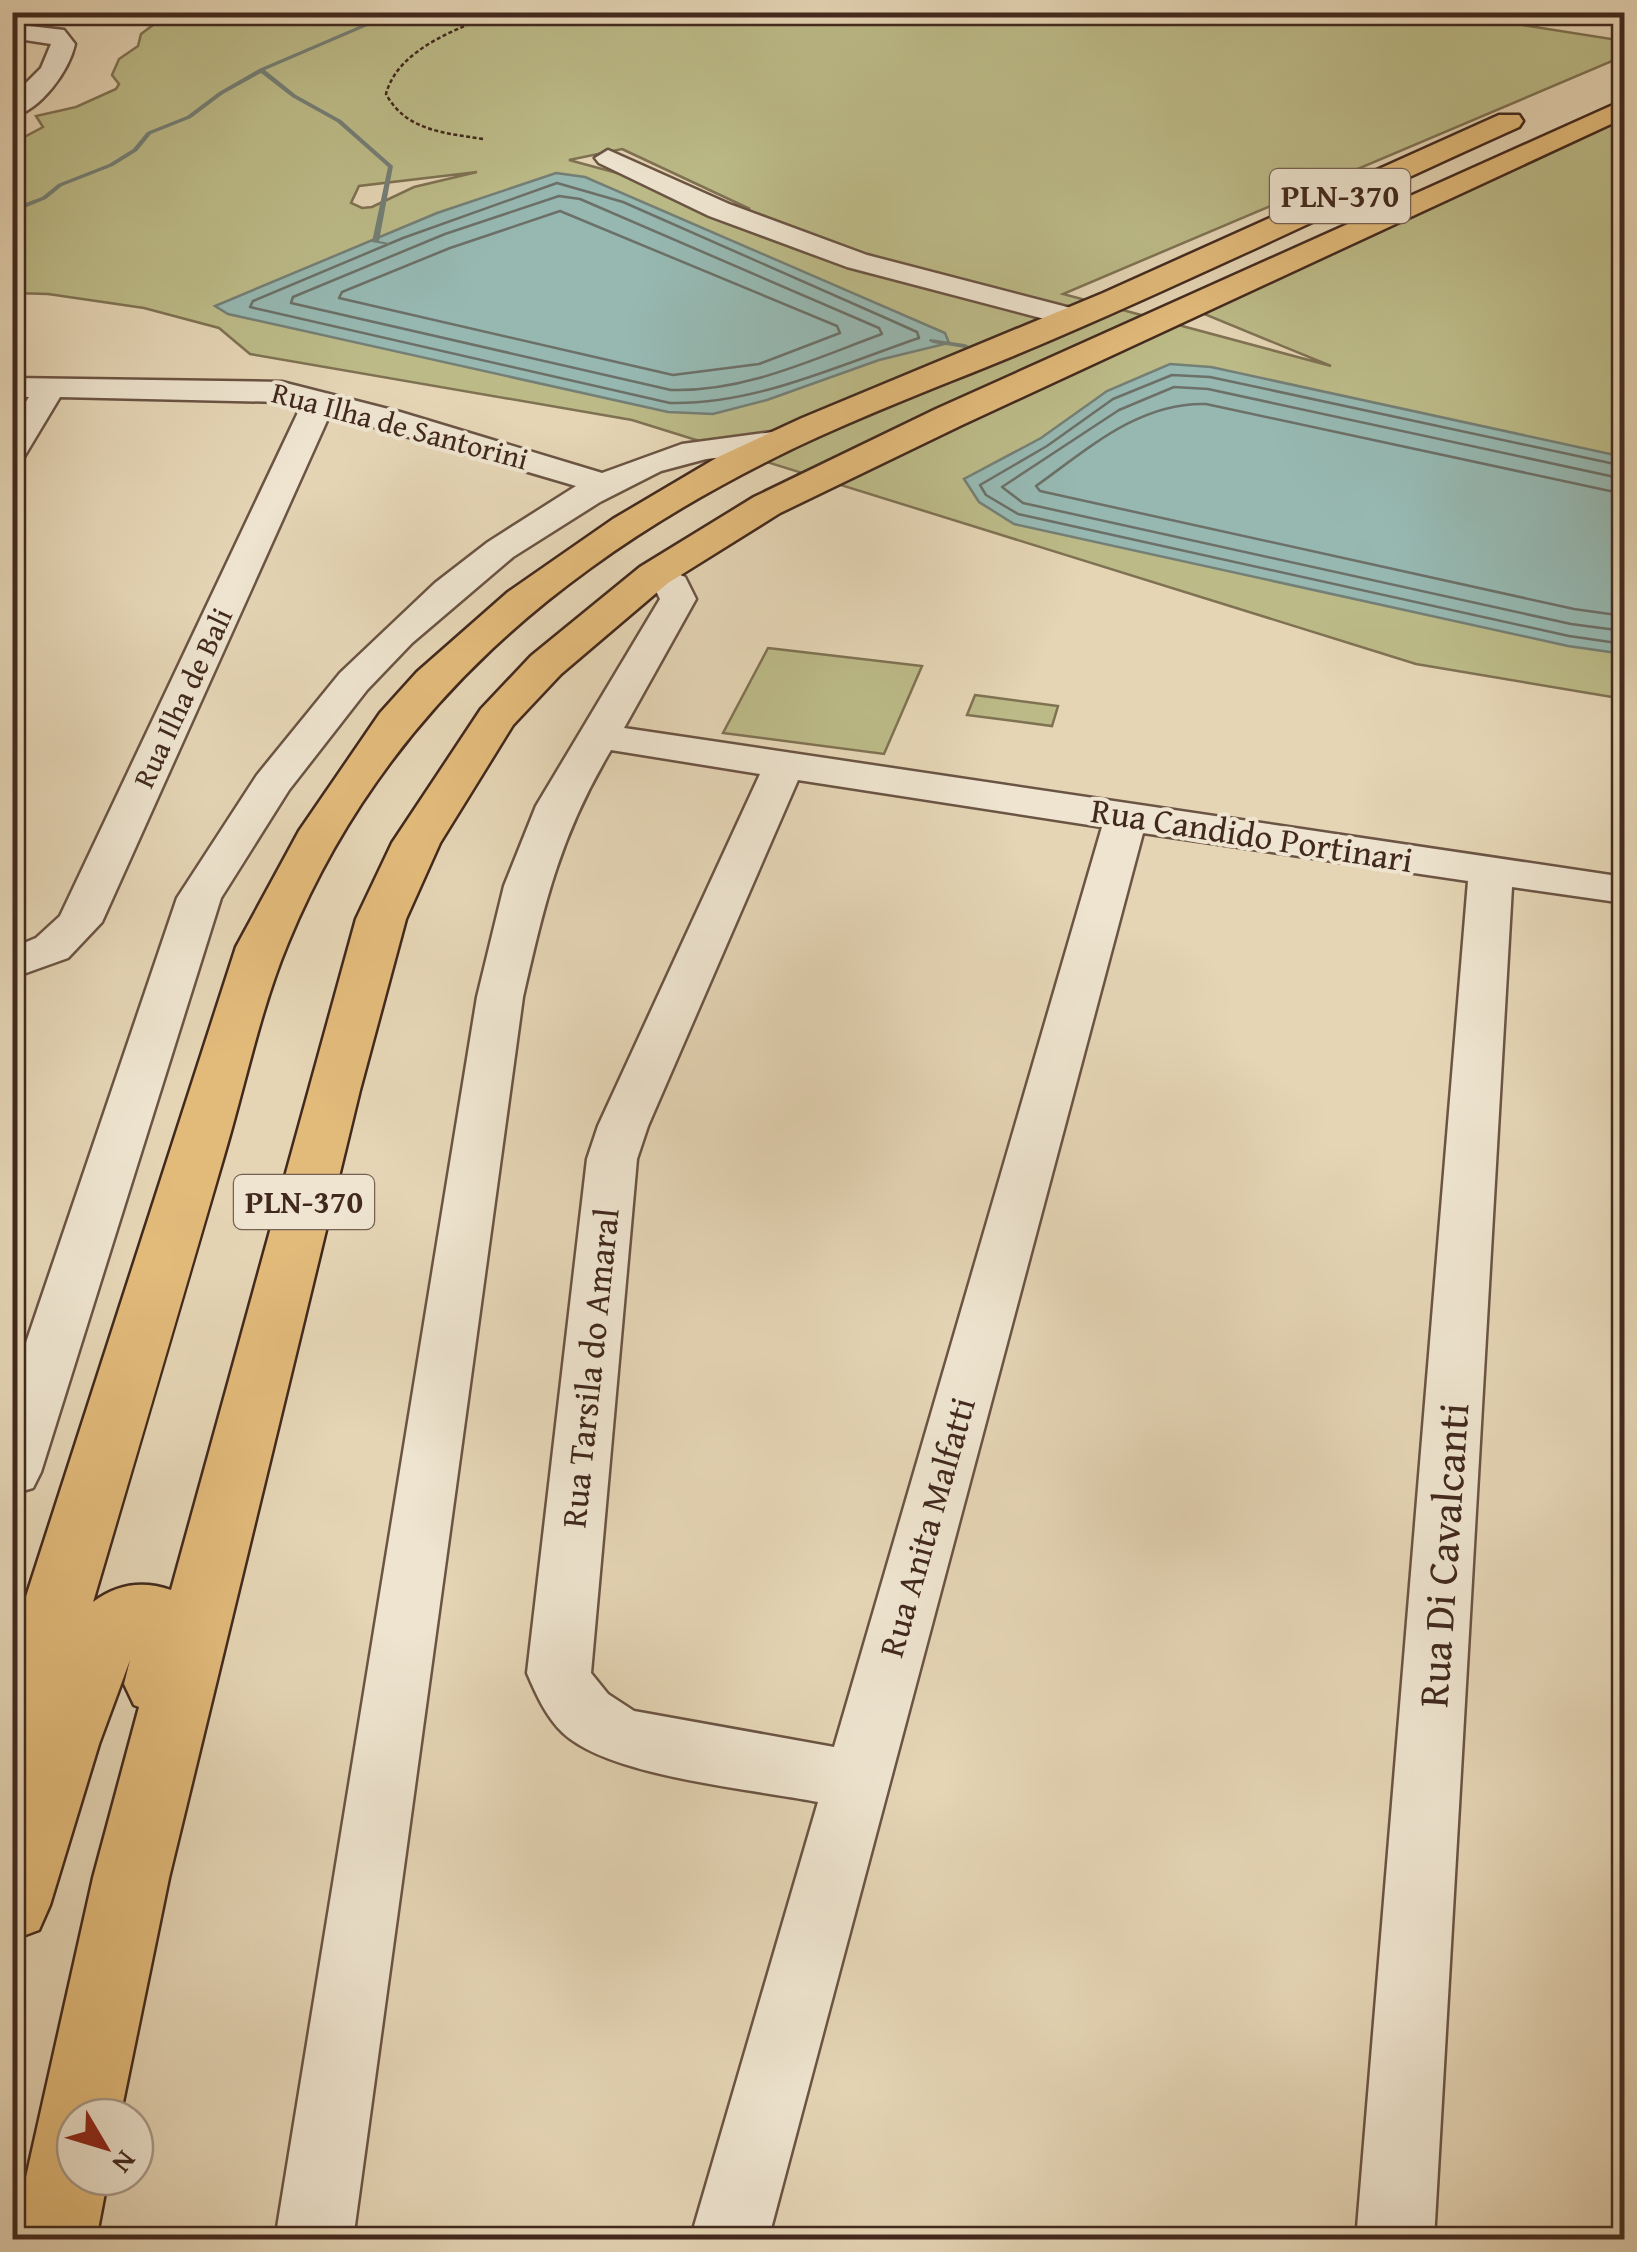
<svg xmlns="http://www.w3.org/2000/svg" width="1637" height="2252" viewBox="0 0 1637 2252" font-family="'Gentium Book Plus',serif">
<rect width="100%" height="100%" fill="#e5d5b5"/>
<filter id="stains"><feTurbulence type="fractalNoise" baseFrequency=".002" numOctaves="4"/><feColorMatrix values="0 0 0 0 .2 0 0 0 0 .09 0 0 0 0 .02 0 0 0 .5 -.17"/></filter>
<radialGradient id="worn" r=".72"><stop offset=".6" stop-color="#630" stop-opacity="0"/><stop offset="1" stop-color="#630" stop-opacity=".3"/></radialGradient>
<g fill="#bcbb88" stroke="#7f7253" stroke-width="2.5" fill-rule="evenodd">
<path d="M1440,12L1624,41V56L1063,294L1331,366L1192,309L1624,107V699L1416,664L632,420L250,354L219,328L144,308L48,294L13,293V143L43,127L36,116L76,107L116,89L119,84L112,75L119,59L138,46L141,34L169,13ZM622,149L750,209L569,160ZM477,172L414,187L372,207L362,208L351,203L359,186Z"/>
<path d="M768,648L922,666L884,754L723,733Z"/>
<path d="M975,695L1058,706L1052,726L967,715Z"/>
</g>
<g fill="#96b8b1" stroke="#747f76" stroke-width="2.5">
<path d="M556,173L585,177L945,333L949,343L879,360L767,400L713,414L668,412L228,314L215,306L437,213Z"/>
<path d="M1170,364L1211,367L1624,457V654L1568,646L1014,524L979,502L964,479L1041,438L1107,391Z"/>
</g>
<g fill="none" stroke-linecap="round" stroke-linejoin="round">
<g stroke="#6c7068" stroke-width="2.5">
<path d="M557,183L623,202L888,319L917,332L919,338C839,365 756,405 670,403L250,307L253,301L403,238Z"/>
<path d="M559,196L580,199L879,328L882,334C813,359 746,392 671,390L291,303L293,297L445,234Z"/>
<path d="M560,211L837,326L840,333L759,364L673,375L339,298L342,292L450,248Z"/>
<path d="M1624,466L1210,377L1172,375L1113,399L1047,446L980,485L986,495L1018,514L1569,636L1624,644"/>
<path d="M1624,479L1208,389L1174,387L1119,410L1002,487L1023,503L1571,624L1624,631"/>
<path d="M1624,494L1206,404C1139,402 1088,449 1036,486L1040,491L1574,609L1624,616"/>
</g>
<g fill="#747f76" fill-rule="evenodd">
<path d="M392,12H400L265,70L296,95L341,120L393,166L379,241L389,243V245L372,242L388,167L337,122L292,97L261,73L223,94L191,118L151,134L137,151L113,166L62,186L46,199L12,213V208L42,197L58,184L109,164L133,149L147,132L187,116L219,92L259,69Z"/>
<path d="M930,339L965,344L969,346L965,348L933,343L929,341Z"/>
</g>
<g stroke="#6b5444" stroke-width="5">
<g id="street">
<path d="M12,24L64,30L75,44C69,71 41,110 12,117V97L41,68L51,44L12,38Z"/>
<path d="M608,150L729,204L867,255L1086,312L1090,318L1086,324L1075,327L847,267L709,216L599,163L595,158Z"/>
<path d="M12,378L282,382L400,412L602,473L682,444L780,431L792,434L796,441L792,448L780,451L706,459L661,471L600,502L513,557L412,643L367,690L289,790L221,898L41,1472L33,1488L12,1494V1384L177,898L257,775L340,673L435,583L488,542L576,486L330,414L102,922L68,958L12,978V948L36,938L60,916L301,406L282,402L60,397L24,457L12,460V423L29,397L12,396Z"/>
<path d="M654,564L685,577L696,599L624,728L1624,877V903L1512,887L1434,2240H1356L1468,881L1143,833L768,2240H690L818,1802C753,1789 610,1777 563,1733C546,1717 536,1694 527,1673L587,1159L598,1126L760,774L611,750C560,836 545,901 523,997L353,2240H275L477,997L504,886L536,806L660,599L656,591L636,575L641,567ZM798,780L1102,827L834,1747L634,1711L608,1694L591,1673L637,1159L648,1126Z"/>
</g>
</g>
<g stroke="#42291e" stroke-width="5">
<path id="primary" d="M1624,100V118L962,425L780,513L668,583L561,674L513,725L440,843L406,919L360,1090L169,1878L120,2117H75V2177H108L96,2240H12L93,1878L139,1707L134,1705L124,1684L130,1660L99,1744L50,1905L39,1930L12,1940V1640L236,947L299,831L380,713L417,672L508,592L613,519L718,457L802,418L1103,293L1499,115H1519L1523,121L1519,127C1367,195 1218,268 1065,334C974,374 879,407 790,450C567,558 384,710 288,943C260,1010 245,1086 224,1156C181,1304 137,1453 93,1602C117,1584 142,1580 171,1590L356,919L392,843L481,709L531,656L640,567L754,497L936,409Z"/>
</g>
<path stroke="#42291e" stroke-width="2.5" stroke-dasharray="4 2.5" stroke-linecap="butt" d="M483,139C445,133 406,131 386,94C398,48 461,27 501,12"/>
<use href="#street" fill="#eee4cf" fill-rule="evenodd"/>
<use href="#primary" fill="#e2ba7a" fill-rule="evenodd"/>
</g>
<g text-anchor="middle" stroke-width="8" stroke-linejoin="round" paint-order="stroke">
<g font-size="30" fill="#42291e" stroke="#eee4cf">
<text transform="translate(400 426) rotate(15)" y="10">Rua Ilha de Santorini</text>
<text transform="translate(183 698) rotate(-65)" y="10">Rua Ilha de Bali</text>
</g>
<g fill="#eee4cf" stroke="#766153" stroke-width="2.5">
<rect x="1270" y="169" width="140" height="54" rx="8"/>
<rect x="234" y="1175" width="140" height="54" rx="8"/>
</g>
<g font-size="32" font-weight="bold" fill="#42291e">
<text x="1340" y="207">PLN-370</text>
<text x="304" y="1213">PLN-370</text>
</g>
<g font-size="35" fill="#42291e" stroke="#eee4cf">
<text transform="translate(1252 835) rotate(9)" y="12">Rua Candido Portinari</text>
<text transform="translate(590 1368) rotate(-84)" y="12">Rua Tarsila do Amaral</text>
<text transform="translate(927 1527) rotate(-74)" y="12">Rua Anita Malfatti</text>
</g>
<g font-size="42" fill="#42291e" stroke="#eee4cf">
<text transform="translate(1443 1555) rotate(-86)" y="15">Rua Di Cavalcanti</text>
</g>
</g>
<rect width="1637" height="2252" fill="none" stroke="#e5d5b5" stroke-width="50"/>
<rect x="15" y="15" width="1607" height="2222" fill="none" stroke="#42291e" stroke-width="5"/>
<rect x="25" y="25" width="1587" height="2202" fill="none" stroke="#42291e" stroke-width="2.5"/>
<g transform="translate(105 2147) rotate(128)"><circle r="48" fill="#eee4cf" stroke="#a99988" stroke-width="2.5"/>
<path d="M0-8L18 38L0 25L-18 38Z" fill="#8f2418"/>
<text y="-15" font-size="28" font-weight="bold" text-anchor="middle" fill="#42291e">N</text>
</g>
<rect width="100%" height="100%" filter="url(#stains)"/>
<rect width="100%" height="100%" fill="url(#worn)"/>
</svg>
